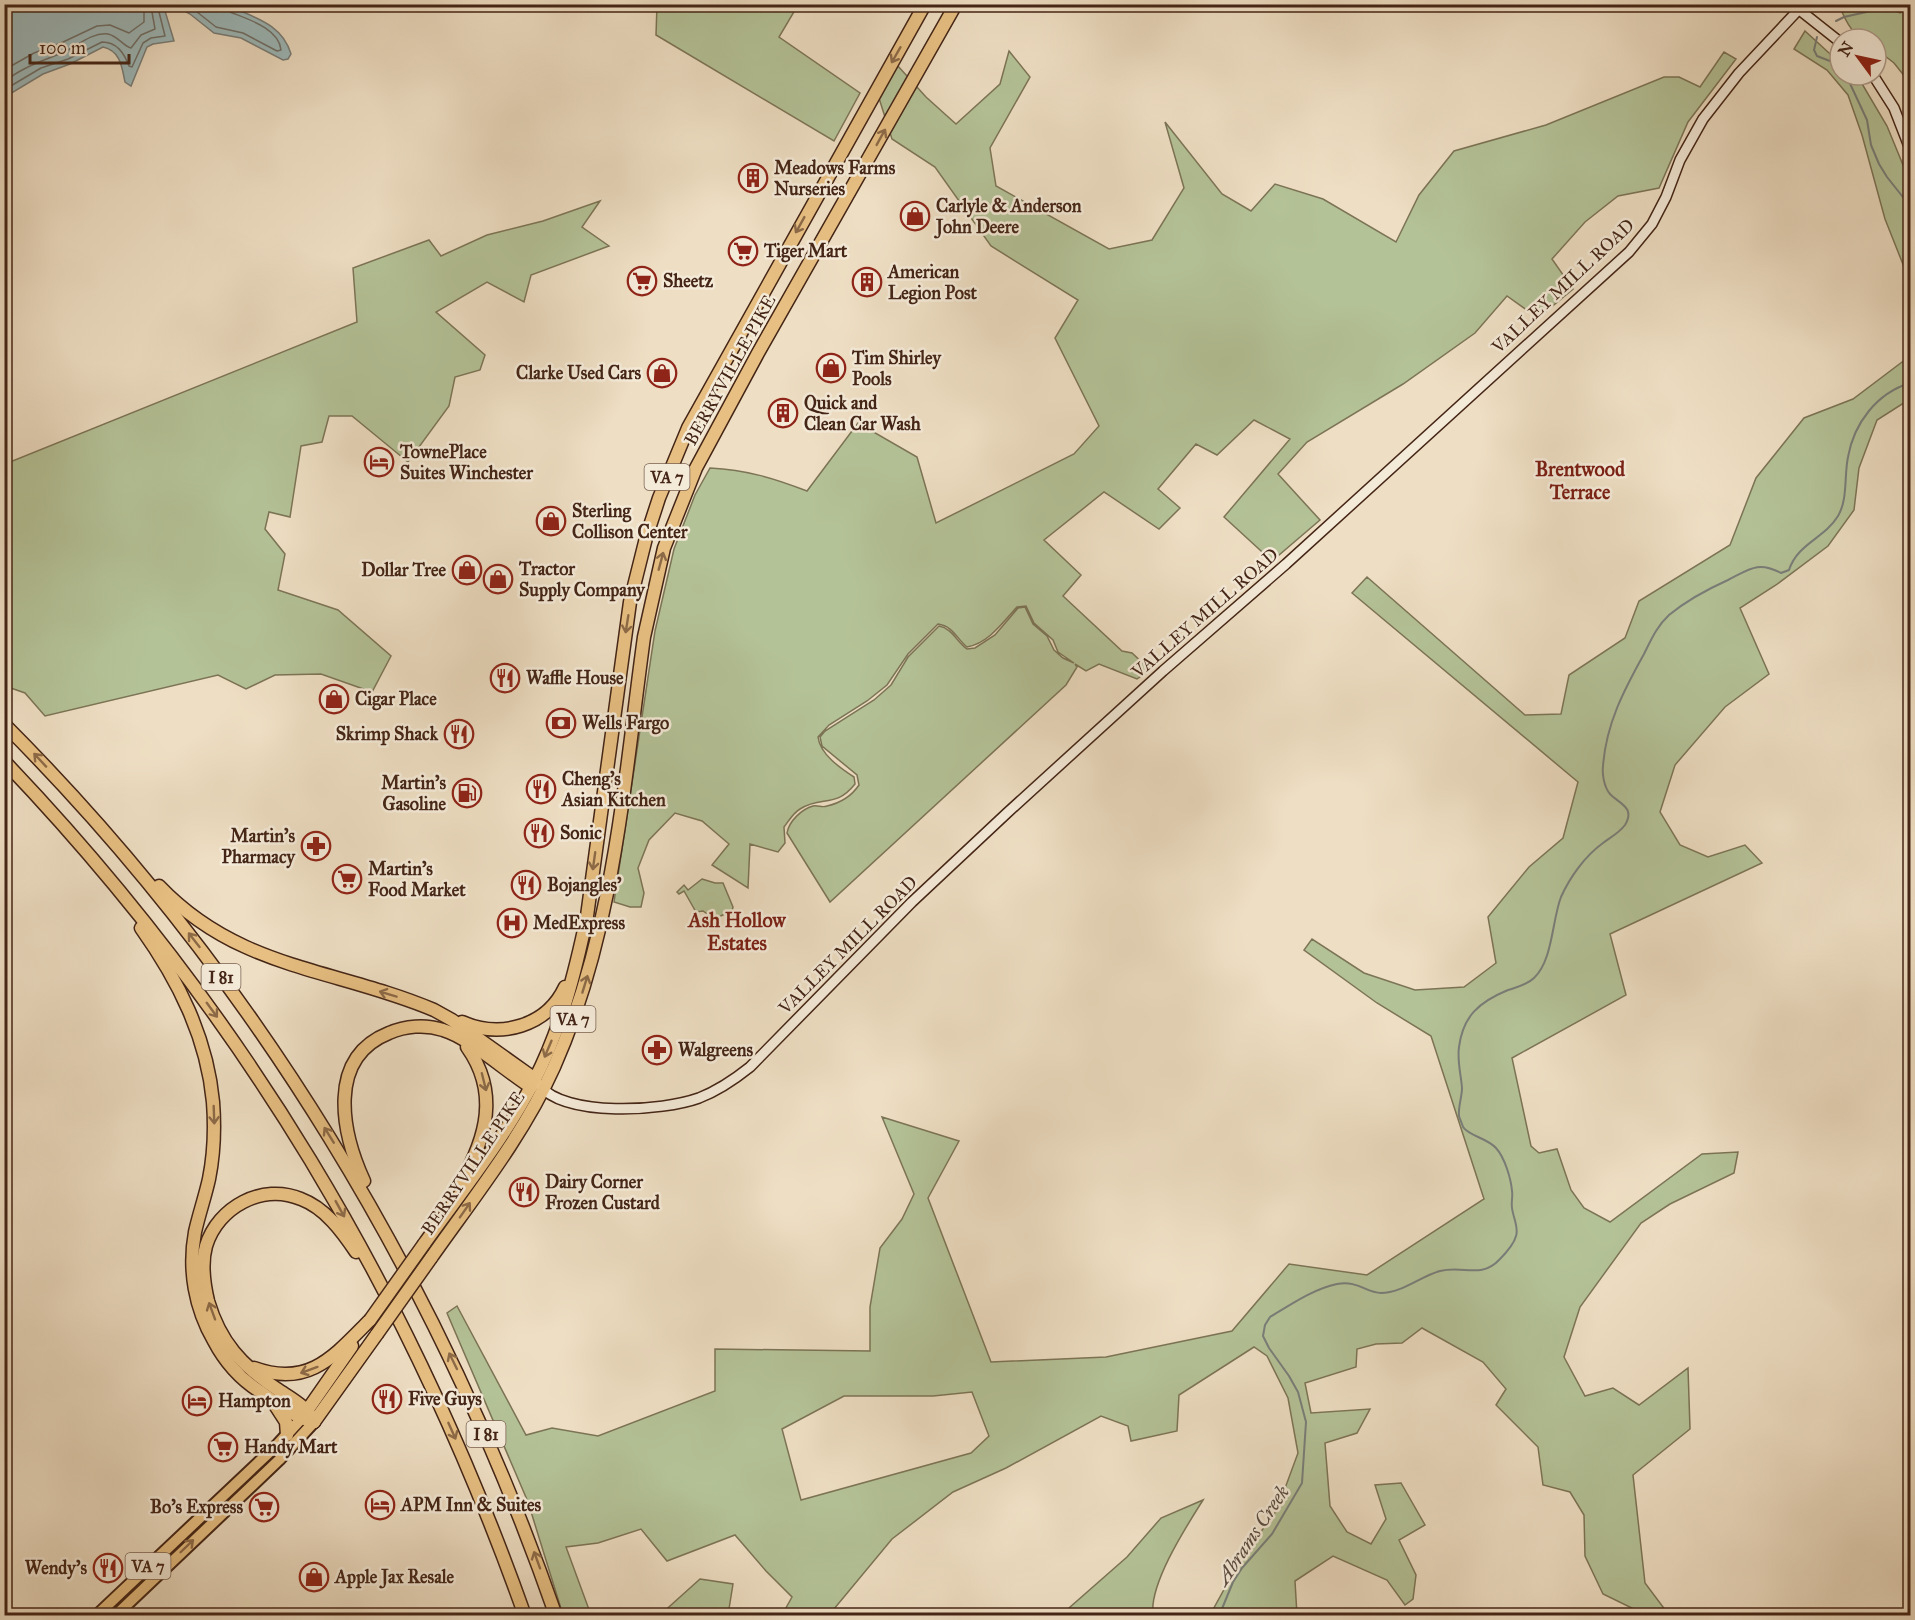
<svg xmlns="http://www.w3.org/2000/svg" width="1915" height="1620" viewBox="0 0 1915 1620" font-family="'IM FELL Great Primer',serif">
<rect width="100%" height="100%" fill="#eedec3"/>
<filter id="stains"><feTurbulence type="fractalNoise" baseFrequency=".00333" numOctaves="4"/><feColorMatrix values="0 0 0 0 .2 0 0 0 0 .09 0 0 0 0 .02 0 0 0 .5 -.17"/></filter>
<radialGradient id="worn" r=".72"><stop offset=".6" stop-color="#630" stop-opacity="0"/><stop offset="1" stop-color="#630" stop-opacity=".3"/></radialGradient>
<g fill="#b4c297" stroke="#7c7456" stroke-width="1.5" fill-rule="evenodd">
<path d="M657,5H798L779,37L860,93L834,141L656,35Z"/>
<path d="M1864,5H1883L1900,13L1910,9V83L1894,63L1876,49V39C1856,39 1850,30 1842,12Z"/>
<path d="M1805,31L1840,63V75H1853L1861,82L1887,126L1910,182V282L1885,219L1862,135L1848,95L1827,70L1794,49Z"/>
<path d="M1009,51L1030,77L990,148L996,186L1109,249L1152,240L1184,188L1165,122L1222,194L1251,211L1275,184L1323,199L1396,242L1419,195L1454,151L1546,125L1664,77H1679L1700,87L1724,52L1736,59L1688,122L1659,188L1618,196L1585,222L1552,259L1573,289L1538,318L1507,296L1475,333L1403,384L1307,442L1278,474L1320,520L1272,561L1224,517L1290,439L1254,420L1217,455L1196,444L1158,489L1180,508L1159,529L1104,492L1044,540L1081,575L1063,596L1122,651L1132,653L1150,670L1137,679L1099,664L1086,671L1075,664L1077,667L1066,685L830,902L787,833C789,821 802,809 813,806C818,805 822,808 827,806C840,803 851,797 859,785L857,775L822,746L820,737L825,731L874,700L891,685L908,657L939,626C952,628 957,642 967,649L975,648L995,635L1018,608L1025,607L1033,624L1047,636L1054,650L1063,658L1074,663L1058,652L1053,640L1034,623L1026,606L1017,607C1003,622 989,643 967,647C957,639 953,626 938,624L908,654L887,685L867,701L829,725L818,737C820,754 840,768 854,777L855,784C835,809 822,795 800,809C793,813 788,822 784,827L785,843L778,852L750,844L748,888L712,865L729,844L702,821L675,813L649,840L638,868L644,893L641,907H630L614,902L655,631L674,549L695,495L710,468C747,470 773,478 807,491L858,423L917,457L936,523L1074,454L1099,426L1055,338L1078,300L991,246L935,167L892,139L878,95L897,65L926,97L956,124L1000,84Z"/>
<path d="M600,201L582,227L609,246L531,275L524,302L487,282L436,312L485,355L480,370L455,377L449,406L408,462L352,416H329L322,442L301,446L290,517L269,512L265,529L285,554L278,590L338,610L391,656L372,692L321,674L275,675L246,689L218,675L45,716L25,693L5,686V464L357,322L353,268L429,240L441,256L487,235L543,221Z"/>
<path d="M1910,351V399L1877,420L1859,468L1854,510L1828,546L1776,585L1740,608L1769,674L1725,707L1675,765L1660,812L1680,845L1708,857L1745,845L1762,863L1610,934L1626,995L1512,1058L1531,1146L1539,1153L1557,1149L1571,1190L1584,1208L1610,1222L1702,1154L1738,1152L1734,1173L1670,1204L1641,1223L1580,1307L1564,1357L1585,1396L1613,1388L1639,1405L1688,1368L1690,1429L1633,1475L1645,1583L1669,1615H1640V1612L1603,1594L1585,1556L1584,1515L1570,1492L1543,1485L1538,1447L1496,1405L1506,1389L1483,1362L1422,1328L1402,1343L1376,1344L1357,1349L1356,1367L1305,1383L1311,1413L1370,1409L1357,1433L1325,1443L1330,1506L1347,1532L1371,1544L1386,1519L1375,1485L1401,1483L1425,1525L1399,1540L1416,1575L1413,1599L1405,1605L1387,1580L1333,1556L1295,1581L1297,1615H1210L1242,1557L1277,1510L1298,1453L1288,1398L1267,1356L1254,1347L1179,1395L1177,1431L1131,1441L1128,1426L1101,1416L1006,1468L953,1492L892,1539L829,1615H782L792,1597L766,1571L735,1535L667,1561L641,1529L598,1543L566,1547L591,1615H563L528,1502L447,1313L457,1306L526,1435L552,1428L598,1436L715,1391V1349L870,1351V1307L880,1248L902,1219L914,1194L882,1117L959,1141L928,1198L991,1362L1106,1357L1232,1331L1289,1264L1367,1275L1484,1199L1431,1036L1377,1003L1304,950L1312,939L1364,973L1415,990L1464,987L1496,963L1488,917L1529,867L1563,838L1578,782L1352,593L1367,577L1525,715L1561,714L1569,675L1625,638L1639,601L1730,545L1756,478L1804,418L1853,399L1910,356ZM972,1392L989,1436L971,1453L801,1500L782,1429L844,1396H933Z"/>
<path d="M702,879L715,883H723L733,907L732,911L716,918L718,923L714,925L711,923L713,918L703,911L696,912L684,891L679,894L677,892L684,885L688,890Z"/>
<path d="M1203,1500C1186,1527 1149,1584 1153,1615H1061L1127,1557L1161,1518Z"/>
<path d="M700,1579L733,1584L728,1615H660Z"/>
</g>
<path fill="#9dbabc" stroke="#797e7a" stroke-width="1.5" d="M5,4L227,5C252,17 282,23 291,54L288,59L283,60L241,38L214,33L190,14L176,6L169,7L165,11L174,41L153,44L147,47L131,86L125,82C122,68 121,51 103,47L70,64L43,74L5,97Z"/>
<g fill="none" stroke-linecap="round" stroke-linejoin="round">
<g stroke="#707069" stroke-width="1.5">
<path d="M187,4L216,27L243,33L277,51L281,50C279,28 247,19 230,12L227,4"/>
<path d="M4,70L34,53L61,43L97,26L110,25L129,33L144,22V4"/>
<path d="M4,82C22,67 43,61 64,52C77,46 92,32 108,34C118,36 123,46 131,48L141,35L155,29L152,12L153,4"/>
<path d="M4,90L41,68L68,59L102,42C117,42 124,53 129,66L132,67L143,43L151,38L165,36L159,12L163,4"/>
</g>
<g stroke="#797e7a" stroke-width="2">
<path d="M1836,21L1844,17L1902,4"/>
<path d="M1817,37L1814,50L1817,56L1835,63L1840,67"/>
<path d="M1846,75L1867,120L1871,145L1879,164L1887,177L1910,206"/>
<path d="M1219,1616L1233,1582L1242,1568L1272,1534L1302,1483L1306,1422L1298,1392L1289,1376L1269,1348L1263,1336L1265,1325L1270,1317C1290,1305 1313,1289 1337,1284C1358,1280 1366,1293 1381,1293C1402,1293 1421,1276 1440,1271C1463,1265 1481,1279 1499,1260C1505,1254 1514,1244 1516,1236C1519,1228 1513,1217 1512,1208C1511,1202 1513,1197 1512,1191C1511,1179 1505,1158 1496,1148C1487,1138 1469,1136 1463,1127C1463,1126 1459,1117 1459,1116C1458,1107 1462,1097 1462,1088C1461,1074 1457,1061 1459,1047C1463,1016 1479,1002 1508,990C1517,987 1527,985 1534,978C1553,960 1552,920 1561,897C1570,877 1585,856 1603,843C1611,837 1619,833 1625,825C1636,807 1618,803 1610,794C1604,787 1602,774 1603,766C1606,724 1624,690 1644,654C1651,640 1657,626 1669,615C1686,601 1708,589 1728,580C1750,569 1758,561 1781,573L1789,570C1798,543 1824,539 1838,516C1848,499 1844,476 1848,457C1854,423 1877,393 1910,383"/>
</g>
<g stroke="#442516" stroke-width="12">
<g id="secondary">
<path d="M1792,4L1840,42"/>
<path d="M1873,75L1894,108L1910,149"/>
<path d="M539,1085C566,1118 663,1111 699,1098C717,1091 735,1079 750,1067L912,902L1007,813L1163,671L1286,564L1629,252L1652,224L1666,197L1680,160L1703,119L1739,73L1804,4"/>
</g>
</g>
<g stroke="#442516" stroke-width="14">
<g id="primary">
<path d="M96,1616L278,1444L302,1418"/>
<path d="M115,1616L279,1460L314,1422"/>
</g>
</g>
<g stroke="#442516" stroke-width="15">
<g id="highway">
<path d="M4,724C254,974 440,1283 556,1616"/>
<path d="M4,761C242,1010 410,1292 525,1616"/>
<path d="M159,886C239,970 335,968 434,1010L452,1020L535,1079"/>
<path d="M141,928C178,980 207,1037 213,1102C215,1128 214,1154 209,1179C205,1197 199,1214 195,1232C188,1270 195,1308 214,1341C225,1362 239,1378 259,1391C275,1402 294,1417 314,1422"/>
<path d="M462,1022C501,1039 547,1026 565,987"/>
<path d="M364,1181C342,1133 326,1058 389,1033C405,1026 425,1024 443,1030C468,1037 507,1072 531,1087"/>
<path d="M461,1182C487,1137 499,1092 467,1047"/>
<path d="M424,1244C462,1191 504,1139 534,1081C561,1029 575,973 587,916L630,602L646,538L659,498L688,428L925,4"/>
<path d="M431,1258C474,1197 523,1136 554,1067C614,932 624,782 644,637L664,548L696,468L758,353L956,4"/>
<path d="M254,1368C309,1388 334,1356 370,1320"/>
<path d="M275,1405L286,1422L287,1435"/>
<path d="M304,1415L352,1346"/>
<path d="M314,1422C307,1406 290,1398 277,1389C242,1366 220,1342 208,1301C204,1284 201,1264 206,1246C218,1207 262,1183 301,1199C325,1208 342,1231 356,1252"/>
<path d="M314,1422L377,1334"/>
</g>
</g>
<use href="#secondary" stroke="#f4ead8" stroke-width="9"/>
<use href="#primary" stroke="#e7bf82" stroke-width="10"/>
<use href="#highway" stroke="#e7bf82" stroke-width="12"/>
<g stroke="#442516" stroke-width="15" stroke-linecap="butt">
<g id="highway-bridge">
<path d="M370,1320L424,1244"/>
<path d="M377,1334L431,1258"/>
</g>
</g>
<use href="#highway-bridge" stroke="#e7bf82" stroke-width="12"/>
</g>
<defs><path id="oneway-shaft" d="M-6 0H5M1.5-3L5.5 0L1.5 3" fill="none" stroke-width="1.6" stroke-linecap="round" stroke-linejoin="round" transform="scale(1.5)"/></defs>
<g stroke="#8d6a47">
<use href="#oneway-shaft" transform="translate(896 55) rotate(120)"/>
<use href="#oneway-shaft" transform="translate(881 137) rotate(-61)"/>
<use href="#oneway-shaft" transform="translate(800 225) rotate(119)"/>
<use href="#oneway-shaft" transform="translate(661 561) rotate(-75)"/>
<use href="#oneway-shaft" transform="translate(627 624) rotate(99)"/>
<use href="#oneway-shaft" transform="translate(40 760) rotate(-133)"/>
<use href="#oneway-shaft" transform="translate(594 861) rotate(98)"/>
<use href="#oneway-shaft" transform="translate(194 940) rotate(-128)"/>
<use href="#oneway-shaft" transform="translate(585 984) rotate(-73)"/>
<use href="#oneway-shaft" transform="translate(388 994) rotate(-163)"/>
<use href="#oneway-shaft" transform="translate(212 1010) rotate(54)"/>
<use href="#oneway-shaft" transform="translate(548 1049) rotate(113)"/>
<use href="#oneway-shaft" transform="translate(484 1082) rotate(76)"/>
<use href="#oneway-shaft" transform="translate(214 1115) rotate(88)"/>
<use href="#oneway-shaft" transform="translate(329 1135) rotate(-122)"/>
<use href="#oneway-shaft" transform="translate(340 1209) rotate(61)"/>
<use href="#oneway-shaft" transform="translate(465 1210) rotate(-55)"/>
<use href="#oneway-shaft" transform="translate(212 1311) rotate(-110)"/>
<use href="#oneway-shaft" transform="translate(453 1361) rotate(-116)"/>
<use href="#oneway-shaft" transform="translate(309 1370) rotate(160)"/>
<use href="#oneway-shaft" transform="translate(452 1431) rotate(66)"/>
<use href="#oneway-shaft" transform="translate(187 1546) rotate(-44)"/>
<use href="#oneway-shaft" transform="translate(537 1560) rotate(-110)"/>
</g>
<defs>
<g id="building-ring" transform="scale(1.5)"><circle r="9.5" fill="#f4ead8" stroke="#8f2418" stroke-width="1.5"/><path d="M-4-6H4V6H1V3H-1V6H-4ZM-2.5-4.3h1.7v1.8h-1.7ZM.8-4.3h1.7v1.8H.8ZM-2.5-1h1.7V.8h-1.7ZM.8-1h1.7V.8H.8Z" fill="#8f2418"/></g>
<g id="shop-ring" transform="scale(1.5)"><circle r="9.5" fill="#f4ead8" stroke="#8f2418" stroke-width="1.5"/><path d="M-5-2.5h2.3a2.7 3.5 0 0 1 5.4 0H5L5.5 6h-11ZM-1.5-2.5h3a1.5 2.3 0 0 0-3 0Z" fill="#8f2418"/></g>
<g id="supermarket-ring" transform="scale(1.5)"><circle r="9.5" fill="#f4ead8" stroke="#8f2418" stroke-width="1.5"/><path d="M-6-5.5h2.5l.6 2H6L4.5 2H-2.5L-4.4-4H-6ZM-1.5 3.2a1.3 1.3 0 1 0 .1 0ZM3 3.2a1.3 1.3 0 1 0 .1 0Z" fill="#8f2418"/></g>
<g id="hotel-ring" transform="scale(1.5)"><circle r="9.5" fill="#f4ead8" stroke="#8f2418" stroke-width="1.5"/><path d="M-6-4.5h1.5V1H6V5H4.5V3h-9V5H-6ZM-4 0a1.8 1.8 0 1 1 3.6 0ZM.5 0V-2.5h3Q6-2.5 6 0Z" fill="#8f2418"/></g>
<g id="restaurant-ring" transform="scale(1.5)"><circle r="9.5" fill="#f4ead8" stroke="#8f2418" stroke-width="1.5"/><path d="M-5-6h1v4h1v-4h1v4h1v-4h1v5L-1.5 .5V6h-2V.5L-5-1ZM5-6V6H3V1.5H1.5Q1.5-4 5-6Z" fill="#8f2418"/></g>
<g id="bank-ring" transform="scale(1.5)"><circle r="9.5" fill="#f4ead8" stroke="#8f2418" stroke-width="1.5"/><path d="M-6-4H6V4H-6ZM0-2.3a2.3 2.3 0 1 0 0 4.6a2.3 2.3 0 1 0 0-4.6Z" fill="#8f2418"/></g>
<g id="fuel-ring" transform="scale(1.5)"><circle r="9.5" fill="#f4ead8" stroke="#8f2418" stroke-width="1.5"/><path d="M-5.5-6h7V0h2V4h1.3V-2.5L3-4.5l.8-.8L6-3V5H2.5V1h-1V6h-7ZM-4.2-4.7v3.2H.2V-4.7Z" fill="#8f2418"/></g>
<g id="pharmacy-ring" transform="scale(1.5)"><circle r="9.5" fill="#f4ead8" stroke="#8f2418" stroke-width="1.5"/><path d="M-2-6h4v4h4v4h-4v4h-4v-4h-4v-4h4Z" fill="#8f2418"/></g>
<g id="hospital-ring" transform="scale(1.5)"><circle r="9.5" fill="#f4ead8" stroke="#8f2418" stroke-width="1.5"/><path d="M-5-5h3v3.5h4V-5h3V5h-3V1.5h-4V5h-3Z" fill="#8f2418"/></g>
</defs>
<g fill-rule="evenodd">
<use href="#building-ring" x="753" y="178"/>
<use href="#shop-ring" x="915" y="216"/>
<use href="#supermarket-ring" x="743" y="251"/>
<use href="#supermarket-ring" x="642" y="281"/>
<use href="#building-ring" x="867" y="282"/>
<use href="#shop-ring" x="831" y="368"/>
<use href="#shop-ring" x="662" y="373"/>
<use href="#building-ring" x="783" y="413"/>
<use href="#hotel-ring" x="379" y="462"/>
<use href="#shop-ring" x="551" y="521"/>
<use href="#shop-ring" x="467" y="570"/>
<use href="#shop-ring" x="498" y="579"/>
<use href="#restaurant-ring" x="505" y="678"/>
<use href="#shop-ring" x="334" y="699"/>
<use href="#bank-ring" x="561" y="723"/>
<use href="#restaurant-ring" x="459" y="734"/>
<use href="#restaurant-ring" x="541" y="789"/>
<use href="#fuel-ring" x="467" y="793"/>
<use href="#restaurant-ring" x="539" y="833"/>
<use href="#pharmacy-ring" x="316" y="846"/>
<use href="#supermarket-ring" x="347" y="879"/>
<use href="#restaurant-ring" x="526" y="885"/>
<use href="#hospital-ring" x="512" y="923"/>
<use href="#pharmacy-ring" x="657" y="1050"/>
<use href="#restaurant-ring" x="524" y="1192"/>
<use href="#restaurant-ring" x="387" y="1399"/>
<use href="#hotel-ring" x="197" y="1401"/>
<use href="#supermarket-ring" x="223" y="1447"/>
<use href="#hotel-ring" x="380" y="1505"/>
<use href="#supermarket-ring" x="264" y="1507"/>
<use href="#restaurant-ring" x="108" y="1568"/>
<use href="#shop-ring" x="314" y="1577"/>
</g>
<g text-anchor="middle" stroke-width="5" stroke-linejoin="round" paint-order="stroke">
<g fill="#f4ead8" stroke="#796050" stroke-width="1.5">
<rect x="644.5" y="464" width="45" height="26" rx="4.5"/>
<rect x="201.5" y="964" width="39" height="26" rx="4.5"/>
<rect x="550.5" y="1006" width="45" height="26" rx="4.5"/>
<rect x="466.5" y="1421" width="39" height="26" rx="4.5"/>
<rect x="125.5" y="1553" width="45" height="26" rx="4.5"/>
</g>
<g font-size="16" font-weight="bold" fill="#442516">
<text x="667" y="483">VA 7</text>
<text x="221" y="983">I 81</text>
<text x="573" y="1025">VA 7</text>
<text x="486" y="1440">I 81</text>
<text x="148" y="1572">VA 7</text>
</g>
<g font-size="18" font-weight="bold" fill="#442516" stroke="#f4ead8" text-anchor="start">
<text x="774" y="174">Meadows Farms<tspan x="774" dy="21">Nurseries</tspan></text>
<text x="936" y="212">Carlyle &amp; Anderson<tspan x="936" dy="21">John Deere</tspan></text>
<text x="764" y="257">Tiger Mart</text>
<text x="888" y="278">American<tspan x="888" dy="21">Legion Post</tspan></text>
<text x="663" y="287">Sheetz</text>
<text x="852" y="364">Tim Shirley<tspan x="852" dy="21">Pools</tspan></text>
<text x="641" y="379" text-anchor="end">Clarke Used Cars</text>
<text x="804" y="409">Quick and<tspan x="804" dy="21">Clean Car Wash</tspan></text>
<text x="400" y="458">TownePlace<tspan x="400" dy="21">Suites Winchester</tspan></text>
<text x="572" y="517">Sterling<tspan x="572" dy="21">Collison Center</tspan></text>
<text x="519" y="575">Tractor<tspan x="519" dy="21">Supply Company</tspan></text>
<text x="446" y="576" text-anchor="end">Dollar Tree</text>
<text x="526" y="684">Waffle House</text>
<text x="355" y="705">Cigar Place</text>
<text x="582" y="729">Wells Fargo</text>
<text x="438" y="740" text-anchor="end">Skrimp Shack</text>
<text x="562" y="785">Cheng's<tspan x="562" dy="21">Asian Kitchen</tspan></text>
<text x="446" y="789" text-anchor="end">Martin's<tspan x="446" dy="21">Gasoline</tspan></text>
<text x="560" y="839">Sonic</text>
<text x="295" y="842" text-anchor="end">Martin's<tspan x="295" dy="21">Pharmacy</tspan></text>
<text x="368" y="875">Martin's<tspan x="368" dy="21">Food Market</tspan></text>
<text x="547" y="891">Bojangles'</text>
<text x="533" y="929">MedExpress</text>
<text x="678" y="1056">Walgreens</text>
<text x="545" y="1188">Dairy Corner<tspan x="545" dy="21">Frozen Custard</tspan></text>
<text x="408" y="1405">Five Guys</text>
<text x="218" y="1407">Hampton</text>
<text x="244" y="1453">Handy Mart</text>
<text x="401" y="1511">APM Inn &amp; Suites</text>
<text x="243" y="1513" text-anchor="end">Bo's Express</text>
<text x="87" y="1574" text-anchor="end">Wendy's</text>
<text x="335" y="1583">Apple Jax Resale</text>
</g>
<g font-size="18" fill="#442516" stroke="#f4ead8">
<text transform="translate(1563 286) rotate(-43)" y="6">VALLEY MILL ROAD</text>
<text transform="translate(730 370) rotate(-61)" y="6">BERRYVILLE PIKE</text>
<text transform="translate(1205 613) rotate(-41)" y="6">VALLEY MILL ROAD</text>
<text transform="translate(848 945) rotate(-45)" y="6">VALLEY MILL ROAD</text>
<text transform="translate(473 1163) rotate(-56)" y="6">BERRYVILLE PIKE</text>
</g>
<g font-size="20" font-weight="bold" fill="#7a1f14" stroke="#f4ead8">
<text x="1580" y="476">Brentwood<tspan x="1580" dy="23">Terrace</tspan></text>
<text x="737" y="927">Ash Hollow<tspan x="737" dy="23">Estates</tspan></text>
</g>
<g font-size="20" font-style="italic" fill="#5a4a40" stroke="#f4ead8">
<text transform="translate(1252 1535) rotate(-56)" y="7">Abrams Creek</text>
</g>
</g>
<rect width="1915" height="1620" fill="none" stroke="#eedec3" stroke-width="24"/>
<rect x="6" y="6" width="1903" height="1608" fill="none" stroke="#442516" stroke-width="3"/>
<rect x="12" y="12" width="1891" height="1596" fill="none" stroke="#442516" stroke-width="1.5"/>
<g transform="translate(1858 57) rotate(303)"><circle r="28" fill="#f4ead8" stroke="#ae9b8a" stroke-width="1.5"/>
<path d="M0-4.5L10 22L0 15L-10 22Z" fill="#8f2418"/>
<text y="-9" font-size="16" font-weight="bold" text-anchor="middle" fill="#442516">N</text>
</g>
<path d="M30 54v9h99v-9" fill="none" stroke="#442516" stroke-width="3"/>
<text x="39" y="54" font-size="18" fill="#442516" stroke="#f4ead8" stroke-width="4.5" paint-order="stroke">100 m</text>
<rect width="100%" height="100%" filter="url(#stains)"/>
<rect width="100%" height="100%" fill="url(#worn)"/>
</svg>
